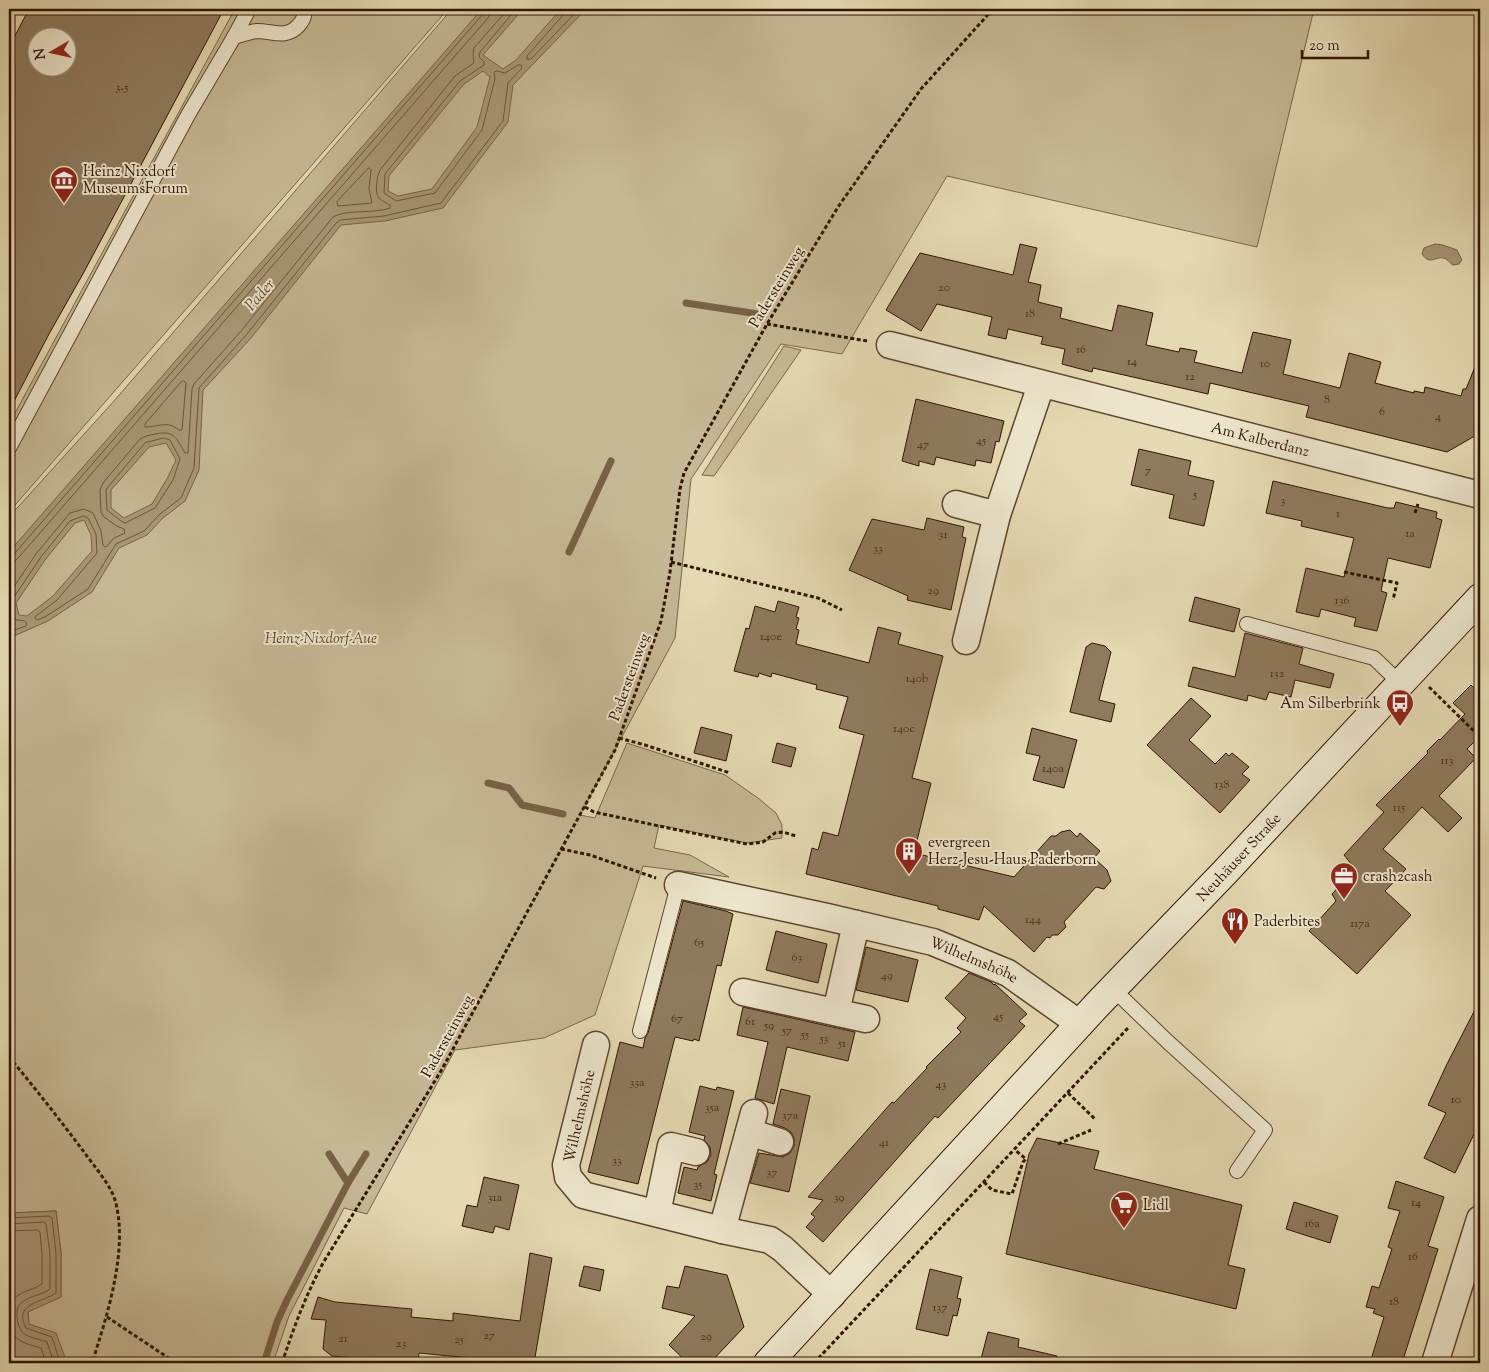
<svg xmlns="http://www.w3.org/2000/svg" width="1489" height="1372" viewBox="0 0 1489 1372" font-family="'Sorts Mill Goudy',serif">
<rect width="100%" height="100%" fill="#e4d9b2"/>
<filter id="stains"><feTurbulence type="fractalNoise" baseFrequency=".004" numOctaves="4"/><feColorMatrix values="0 0 0 0 .2 0 0 0 0 .09 0 0 0 0 .02 0 0 0 .5 -.17"/></filter>
<radialGradient id="worn" r=".72"><stop offset=".6" stop-color="#630" stop-opacity="0"/><stop offset="1" stop-color="#630" stop-opacity=".3"/></radialGradient>
<g fill="#c5b894" stroke="#7a664a">
<path d="M235,9H448L9,512V424Z"/>
<path d="M452,9H1314L1257,247L947,176L842,354L781,344L691,479L675,638L580,815L595,818L627,743L725,775L758,798L776,813L782,825V838L747,843L659,825L654,848L690,855L729,877L643,866L595,1015L544,1038L455,1050L367,1214L344,1208L289,1316L273,1363H65L66,1360L39,1328L29,1324L28,1311L61,1297V1253L56,1211L9,1213V517L114,401Z"/>
<path d="M784,346L801,350L714,476L702,475Z"/>
</g>
<g fill="#a79675" stroke="#776246" fill-rule="evenodd">
<path d="M482,9H523L483,55L503,69L516,60L561,9H586L513,85L508,122L443,208L385,221L341,225L251,338L203,390L199,470L185,501L163,518L147,535L119,548L92,592L48,621L14,636L9,648V552ZM483,71L490,77L477,127L432,189L398,196L388,191L389,176L464,84ZM166,443L176,460L168,477L152,504L124,518L111,508V490L149,447ZM84,520L91,535L92,551L53,596L27,616L19,615L16,603L45,560L75,523Z"/>
<path d="M1435,244L1443,245L1457,250L1462,260L1459,264L1453,265C1450,263 1449,261 1446,259C1436,254 1431,267 1422,254L1424,248Z"/>
<path d="M56,1211L61,1253V1297L28,1312L29,1324L56,1333L66,1360L65,1363H9V1213Z"/>
</g>
<g fill="none" stroke-linecap="round" stroke-linejoin="round">
<g stroke="#6c553a" stroke-width="1">
<path d="M565,9L564,14L527,56V59H531L579,9"/>
<path d="M369,168L371,170L369,189L372,203L338,206L337,202Z"/>
<path d="M184,381L186,383L182,430H179C166,420 159,427 145,427V424L181,382Z"/>
<path d="M164,438L170,440L180,459L173,480L155,508L125,523L121,521L107,510L106,490L108,487L145,443Z"/>
<path d="M9,555L15,553L483,14L485,9"/>
<path d="M9,562L15,561L19,557L488,18L491,9"/>
<path d="M9,594L36,554L70,513L84,509L93,513L101,531L103,545L105,547L107,546L114,538L125,533L124,529L117,526L104,517L101,512L100,490L103,483L140,439C145,436 150,435 155,434C175,430 176,438 185,453H188L192,389L194,384L242,330L333,217C346,209 374,214 390,208V205C386,203 382,201 379,198C374,192 377,177 380,170L455,76L474,63L473,54L474,48L508,9"/>
<path d="M9,636L12,631L26,626L27,624L25,621C25,621 18,620 17,620C11,617 11,605 12,600L41,557L70,521L83,516L88,518L96,534L97,553L57,600L36,616L35,618L37,620L45,617L88,589L116,544L144,531L160,514L181,498L194,468L199,388L247,334L337,222L340,220L384,216L441,203L503,121L508,83L522,68L521,65H518L505,73L497,71L494,72L495,79L482,130L435,193L396,201L384,193L385,174L460,81L484,65V62L479,57L480,52L516,9"/>
<path d="M9,1218L49,1216L52,1218L56,1254V1293C42,1303 13,1303 26,1328L52,1337L60,1363"/>
<path d="M9,1224L44,1222L46,1224L50,1254V1289C42,1295 29,1296 21,1303C17,1306 17,1312 17,1317C19,1338 30,1336 47,1342L54,1363"/>
<path d="M9,1231L37,1230L40,1232L42,1254V1284C35,1289 24,1291 17,1296C5,1306 7,1331 19,1340C25,1344 34,1346 41,1348L46,1363"/>
</g>
<g stroke="#776246" stroke-width="7">
<path d="M686,303L758,314"/>
<path d="M569,552L611,461"/>
<path d="M488,783L509,788L522,805L563,814"/>
<path d="M348,1183L366,1154"/>
<path d="M264,1363L277,1322L287,1300L348,1183L329,1154"/>
</g>
</g>
<g fill="#8e7a5d" stroke="#301400" fill-rule="evenodd">
<path d="M29,9H224L84,272L49,334L9,411V47ZM38,38H68V68H38Z"/>
<path d="M1020,244L1037,248L1028,282L1041,285L1038,302L1062,308L1060,318L1112,331L1118,305L1153,313L1146,345L1179,352L1180,348L1197,351L1194,362L1242,373L1253,332L1291,340L1283,374L1340,388L1349,353L1381,362L1375,383L1414,393V391L1424,393L1425,387L1461,396L1463,389H1466L1479,357H1480V433L1447,452L1306,417L1309,406L1210,383L1208,394L1093,368L1092,372L1062,364L1065,349L1041,344L1043,337L1008,329L1006,339L988,335L992,317L937,304L921,331L886,310L920,253L1013,275Z"/>
<path d="M916,399L1004,421L999,442L996,441L991,463L976,460L975,466L936,457L934,465L919,461V466L902,461Z"/>
<path d="M1139,449L1191,461L1188,475L1214,481L1204,526L1169,518L1174,495L1131,485Z"/>
<path d="M1273,481L1388,508H1394L1396,502L1437,512L1436,518L1442,520L1430,568L1388,558L1381,591L1387,593L1377,631L1354,626L1356,618L1321,609L1319,617L1296,612L1306,568L1344,577L1354,538L1301,526L1302,521L1266,513Z"/>
<path d="M927,518L964,527L962,537L966,538L951,610L907,600L908,596L849,570L872,519L924,530Z"/>
<path d="M1195,597L1240,609L1234,632L1189,621Z"/>
<path d="M778,601L799,607L796,617L799,618L796,629L799,630L796,644L869,663L878,627L901,633L898,644L943,656L912,778L931,783L914,853L1014,877L1051,836H1056L1061,832L1070,830L1077,837L1080,833L1100,851L1094,858L1107,870L1111,881L1104,889L1096,887L1064,922L1066,927L1058,935H1052L1050,938L1047,937L1034,952L984,906L979,920L938,909V906L806,874L812,848L818,850L823,832L838,836L864,735L839,728L848,697L816,689L817,685L772,673L771,677L759,673L758,677L734,671L746,628L749,629L755,606L775,612Z"/>
<path d="M1245,633L1303,648L1299,664L1334,674L1330,688L1295,680L1291,697L1269,692L1266,700L1248,695L1247,701L1188,686L1193,667L1235,677Z"/>
<path d="M1092,643L1105,646L1111,652L1099,700L1115,704L1111,722L1070,712L1086,647Z"/>
<path d="M1471,685L1480,694V736L1467,749L1476,758L1439,796L1462,818L1448,832L1422,807L1383,849L1406,869L1385,891L1411,915L1357,974L1309,931L1336,901L1332,894L1355,869L1344,855L1384,812L1376,805L1428,753L1427,751L1439,739L1440,740L1465,714L1453,703Z"/>
<path d="M1191,698L1211,716L1189,740L1215,764L1226,753L1229,756L1232,753L1249,767L1242,774L1250,780L1220,813L1147,745Z"/>
<path d="M701,727L732,735L726,761L694,753Z"/>
<path d="M1032,728L1077,740L1064,788L1033,780L1040,756L1026,753Z"/>
<path d="M777,743L796,748L791,767L772,762Z"/>
<path d="M683,901L726,911L733,914L721,966L717,965L699,1041L694,1039L693,1041L675,1037L638,1184L588,1172L620,1042L643,1048L645,1038L648,1033Z"/>
<path d="M776,931L827,944L818,983L766,970Z"/>
<path d="M866,947L918,960L908,1002L856,990Z"/>
<path d="M969,973L991,982L994,985L995,984L1027,1014L1019,1021L1025,1026L938,1118L935,1116L823,1242L806,1227L815,1217L811,1214L823,1200L808,1197L892,1102L894,1103L927,1068L926,1067L961,1032L957,1028L966,1018L945,998Z"/>
<path d="M1480,1000V1122L1455,1173L1424,1158L1446,1113L1428,1105L1447,1064Z"/>
<path d="M743,1007L855,1032L848,1061L787,1047L774,1104L755,1098L768,1042L737,1035Z"/>
<path d="M700,1086L716,1090L717,1087L734,1091L714,1174L717,1175L711,1201L678,1193L684,1167L697,1170L698,1167L707,1162L711,1155L710,1147L704,1140L705,1136L689,1132Z"/>
<path d="M781,1089L810,1096L789,1192L750,1183L759,1153L783,1157L790,1153L794,1146V1138L791,1132L785,1128L773,1124Z"/>
<path d="M1037,1138L1099,1151L1094,1169L1242,1205L1228,1265L1245,1269L1236,1309L1006,1254L1029,1154Z"/>
<path d="M484,1177L519,1185L509,1230L495,1226L493,1233L462,1226L467,1205L477,1207Z"/>
<path d="M1396,1181L1444,1197L1428,1246L1438,1249L1402,1363H1370L1384,1317L1373,1313L1375,1309L1366,1307L1372,1286L1379,1288L1392,1249L1388,1247L1400,1211L1388,1208Z"/>
<path d="M1294,1202L1338,1216L1330,1243L1286,1229Z"/>
<path d="M530,1253L552,1258L534,1363H501L502,1361L419,1353L418,1363H404L332,1356L323,1349L326,1320L311,1319L318,1297L335,1302L412,1309L411,1317L453,1321V1313L520,1321Z"/>
<path d="M584,1266L604,1270L600,1291L579,1286Z"/>
<path d="M685,1266L727,1275L744,1327L710,1363H688L669,1345L695,1316L662,1308L667,1286L679,1288Z"/>
<path d="M930,1269L962,1277L957,1298L961,1299L957,1316L953,1315L948,1336L916,1329Z"/>
<path d="M988,1332L1019,1339L1018,1347L1057,1356L1056,1363H980Z"/>
</g>
<g fill="none" stroke-linecap="round" stroke-linejoin="round">
<g stroke="#5d452c" stroke-width="16">
<g id="lane">
<path d="M234,37C241,35 249,32 257,31C272,31 286,39 298,26C303,21 305,16 305,9"/>
<path d="M9,448L188,115L234,37L249,9"/>
<path d="M1247,624L1374,658L1401,684"/>
<path d="M1113,989L1168,1042L1265,1130L1237,1171"/>
<path d="M640,1031L678,885"/>
</g>
</g>
<g stroke="#5d452c" stroke-width="29">
<g id="street">
<path id="s1" d="M890,345L1480,495"/>
<path d="M956,504L997,515"/>
<path d="M966,641L997,515L1041,385"/>
<path id="s2" d="M678,885L827,917L933,942L1008,973L1080,1024"/>
<path d="M743,992L866,1019"/>
<path d="M836,1012L856,924"/>
<path d="M596,1045L566,1165L568,1177L583,1195L722,1230L770,1240L783,1249L832,1295"/>
<path d="M749,1132L780,1142"/>
<path d="M657,1213L671,1146L696,1152"/>
<path d="M722,1230L754,1113"/>
<path d="M1435,1363L1480,1219"/>
</g>
</g>
<g stroke="#301400" stroke-width="30">
<g id="secondary">
<path id="s3" d="M768,1363L1097,1005L1225,872L1480,598"/>
</g>
</g>
<g stroke="#301400" stroke-width="3" stroke-dasharray="4 2.5" stroke-linecap="butt">
<path d="M9,17L13,9"/>
<path d="M767,324L867,341"/>
<path d="M1415,513L1418,504"/>
<path d="M671,562L818,598L842,610"/>
<path d="M1344,572L1397,583L1393,600"/>
<path d="M1429,687L1480,737"/>
<path d="M619,738L645,745L730,773"/>
<path d="M585,807L594,812L673,829L747,844L763,842L775,833L783,832L796,836"/>
<path d="M561,849L590,855L656,878"/>
<path d="M9,1057C35,1088 60,1120 84,1152C94,1166 110,1184 115,1200C129,1249 107,1316 92,1363"/>
<path d="M1068,1093L1095,1119"/>
<path d="M1058,1144L1091,1130"/>
<path d="M984,1182L992,1190L1012,1194L1023,1162L1026,1159L1015,1150"/>
<path d="M107,1317L176,1363"/>
<path d="M282,1363C294,1327 305,1297 323,1263L441,1071L615,750L661,621L670,572L680,489L684,473L767,324L838,207L921,89L993,9"/>
<path d="M814,1363L1128,1028"/>
</g>
<use href="#lane" stroke="#ede6cd" stroke-width="14"/>
<use href="#street" stroke="#ede6cd" stroke-width="26"/>
<use href="#secondary" stroke="#ede6cd" stroke-width="28"/>
</g>
<defs>
<g id="museum-pin" transform="scale(1.4375)"><path d="M0 17L-7.5 6A9.5 9.5 0 1 1 7.5 6Z" fill="#8f2418" stroke="#ede6cd"/><path d="M0-6L6-3V-2H-6V-3ZM-5-1h2V3h-2ZM-1-1h2V3h-2ZM3-1h2V3H3ZM-6 4H6V6H-6Z" fill="#fff"/></g>
<g id="bus-pin" transform="scale(1.4375)"><path d="M0 17L-7.5 6A9.5 9.5 0 1 1 7.5 6Z" fill="#8f2418" stroke="#ede6cd"/><path d="M-5-6H5V4H4V6H2V4H-2V6H-4V4H-5ZM-3.5-4V0h7V-4ZM-3.5 1.2v1.5H-2V1.2ZM2 1.2v1.5H3.5V1.2Z" fill="#fff"/></g>
<g id="building-pin" transform="scale(1.4375)"><path d="M0 17L-7.5 6A9.5 9.5 0 1 1 7.5 6Z" fill="#8f2418" stroke="#ede6cd"/><path d="M-4-6H4V6H1V3H-1V6H-4ZM-2.5-4.3h1.7v1.8h-1.7ZM.8-4.3h1.7v1.8H.8ZM-2.5-1h1.7V.8h-1.7ZM.8-1h1.7V.8H.8Z" fill="#fff"/></g>
<g id="office-pin" transform="scale(1.4375)"><path d="M0 17L-7.5 6A9.5 9.5 0 1 1 7.5 6Z" fill="#8f2418" stroke="#ede6cd"/><path d="M-6-3h4V-5.5h4V-3h4V5H-6ZM-1-4.5V-3h2v-1.5ZM-6 0V1H6V0Z" fill="#fff"/></g>
<g id="restaurant-pin" transform="scale(1.4375)"><path d="M0 17L-7.5 6A9.5 9.5 0 1 1 7.5 6Z" fill="#8f2418" stroke="#ede6cd"/><path d="M-5-6h1v4h1v-4h1v4h1v-4h1v5L-1.5 .5V6h-2V.5L-5-1ZM5-6V6H3V1.5H1.5Q1.5-4 5-6Z" fill="#fff"/></g>
<g id="supermarket-pin" transform="scale(1.4375)"><path d="M0 17L-7.5 6A9.5 9.5 0 1 1 7.5 6Z" fill="#8f2418" stroke="#ede6cd"/><path d="M-6-5.5h2.5l.6 2H6L4.5 2H-2.5L-4.4-4H-6ZM-1.5 3.2a1.3 1.3 0 1 0 .1 0ZM3 3.2a1.3 1.3 0 1 0 .1 0Z" fill="#fff"/></g>
</defs>
<g fill-rule="evenodd">
<use href="#museum-pin" x="64" y="180"/>
<use href="#bus-pin" x="1400" y="703"/>
<use href="#building-pin" x="909" y="851"/>
<use href="#office-pin" x="1344" y="876"/>
<use href="#restaurant-pin" x="1235" y="921"/>
<use href="#supermarket-pin" x="1124" y="1205"/>
</g>
<g text-anchor="middle" stroke-width="4" stroke-linejoin="round" paint-order="stroke">
<g font-size="12" fill="#482e17">
<text x="122" y="91">3-5</text>
<text x="944" y="291">20</text>
<text x="1030" y="317">18</text>
<text x="1081" y="353">16</text>
<text x="1132" y="365">14</text>
<text x="1265" y="367">10</text>
<text x="1190" y="380">12</text>
<text x="1327" y="403">8</text>
<text x="1382" y="415">6</text>
<text x="1438" y="420">4</text>
<text x="981" y="444">45</text>
<text x="923" y="448">47</text>
<text x="1148" y="474">7</text>
<text x="1195" y="498">5</text>
<text x="1283" y="504">3</text>
<text x="1338" y="517">1</text>
<text x="1410" y="537">1a</text>
<text x="943" y="538">31</text>
<text x="878" y="552">33</text>
<text x="933" y="594">29</text>
<text x="1342" y="604">136</text>
<text x="771" y="640">140e</text>
<text x="1277" y="677">132</text>
<text x="917" y="682">140b</text>
<text x="904" y="732">140c</text>
<text x="1447" y="764">113</text>
<text x="1053" y="772">140a</text>
<text x="1222" y="788">138</text>
<text x="1399" y="811">115</text>
<text x="1033" y="923">144</text>
<text x="1360" y="927">117a</text>
<text x="699" y="946">65</text>
<text x="797" y="961">63</text>
<text x="887" y="979">49</text>
<text x="998" y="1020">45</text>
<text x="677" y="1022">67</text>
<text x="750" y="1025">61</text>
<text x="769" y="1029">59</text>
<text x="787" y="1034">57</text>
<text x="805" y="1038">55</text>
<text x="824" y="1042">53</text>
<text x="842" y="1047">51</text>
<text x="637" y="1086">33a</text>
<text x="941" y="1088">43</text>
<text x="1456" y="1103">10</text>
<text x="712" y="1111">35a</text>
<text x="790" y="1119">37a</text>
<text x="884" y="1146">41</text>
<text x="617" y="1164">33</text>
<text x="772" y="1176">37</text>
<text x="698" y="1188">35</text>
<text x="495" y="1201">31a</text>
<text x="839" y="1201">39</text>
<text x="1416" y="1206">14</text>
<text x="1312" y="1227">16a</text>
<text x="1413" y="1260">16</text>
<text x="1394" y="1305">18</text>
<text x="940" y="1311">137</text>
<text x="489" y="1339">27</text>
<text x="706" y="1340">29</text>
<text x="343" y="1342">21</text>
<text x="459" y="1343">25</text>
<text x="401" y="1347">23</text>
</g>
<g font-size="15" fill="#301400" stroke="#ede6cd" text-anchor="start">
<text x="83" y="176">Heinz Nixdorf<tspan x="83" dy="17">MuseumsForum</tspan></text>
<text x="1381" y="708" text-anchor="end">Am Silberbrink</text>
<text x="928" y="847">evergreen<tspan x="928" dy="17">Herz-Jesu-Haus Paderborn</tspan></text>
<text x="1363" y="881">crash2cash</text>
<text x="1254" y="926">Paderbites</text>
<text x="1143" y="1210">Lidl</text>
</g>
<g font-size="15" fill="#301400" stroke="#ede6cd">
<text transform="translate(776 287) rotate(-59)" y="5">Padersteinweg</text>
<text dy="5" stroke="none"><textPath href="#s1" startOffset="382">Am Kalberdanz</textPath></text>
<text transform="translate(629 677) rotate(-70)" y="5">Padersteinweg</text>
<text dy="5" stroke="none"><textPath href="#s3" startOffset="691">Neuhäuser Straße</textPath></text>
<text dy="5" stroke="none"><textPath href="#s2" startOffset="306">Wilhelmshöhe</textPath></text>
<text transform="translate(447 1036) rotate(-61)" y="5">Padersteinweg</text>
<text transform="translate(579 1116) rotate(-77)" y="5">Wilhelmshöhe</text>
</g>
<g font-size="15" font-style="italic" fill="#5d452c" stroke="#ede6cd">
<text x="321" y="643">Heinz-Nixdorf-Aue</text>
</g>
<g font-size="16" font-style="italic" fill="#60482f" stroke="#ede6cd">
<text transform="translate(259 294) rotate(-49)" y="6">Pader</text>
</g>
</g>
<rect width="1489" height="1372" fill="none" stroke="#e4d9b2" stroke-width="30"/>
<rect x="10" y="10" width="1469" height="1352" fill="none" stroke="#301400" stroke-width="2.5"/>
<rect x="15" y="15" width="1459" height="1342" fill="none" stroke="#301400"/>
<g transform="translate(52 52) rotate(261)"><circle r="24" fill="#ede6cd" stroke="#a1927b"/>
<path d="M0-4L9 19L0 12L-9 19Z" fill="#8f2418"/>
<text y="-8" font-size="14" font-weight="bold" text-anchor="middle" fill="#301400">N</text>
</g>
<path d="M1302 50v8h66v-8" fill="none" stroke="#301400" stroke-width="2.5"/>
<text x="1309" y="50" font-size="15" fill="#301400" stroke="#ede6cd" stroke-width="4" paint-order="stroke">20 m</text>
<rect width="100%" height="100%" filter="url(#stains)"/>
<rect width="100%" height="100%" fill="url(#worn)"/>
</svg>
